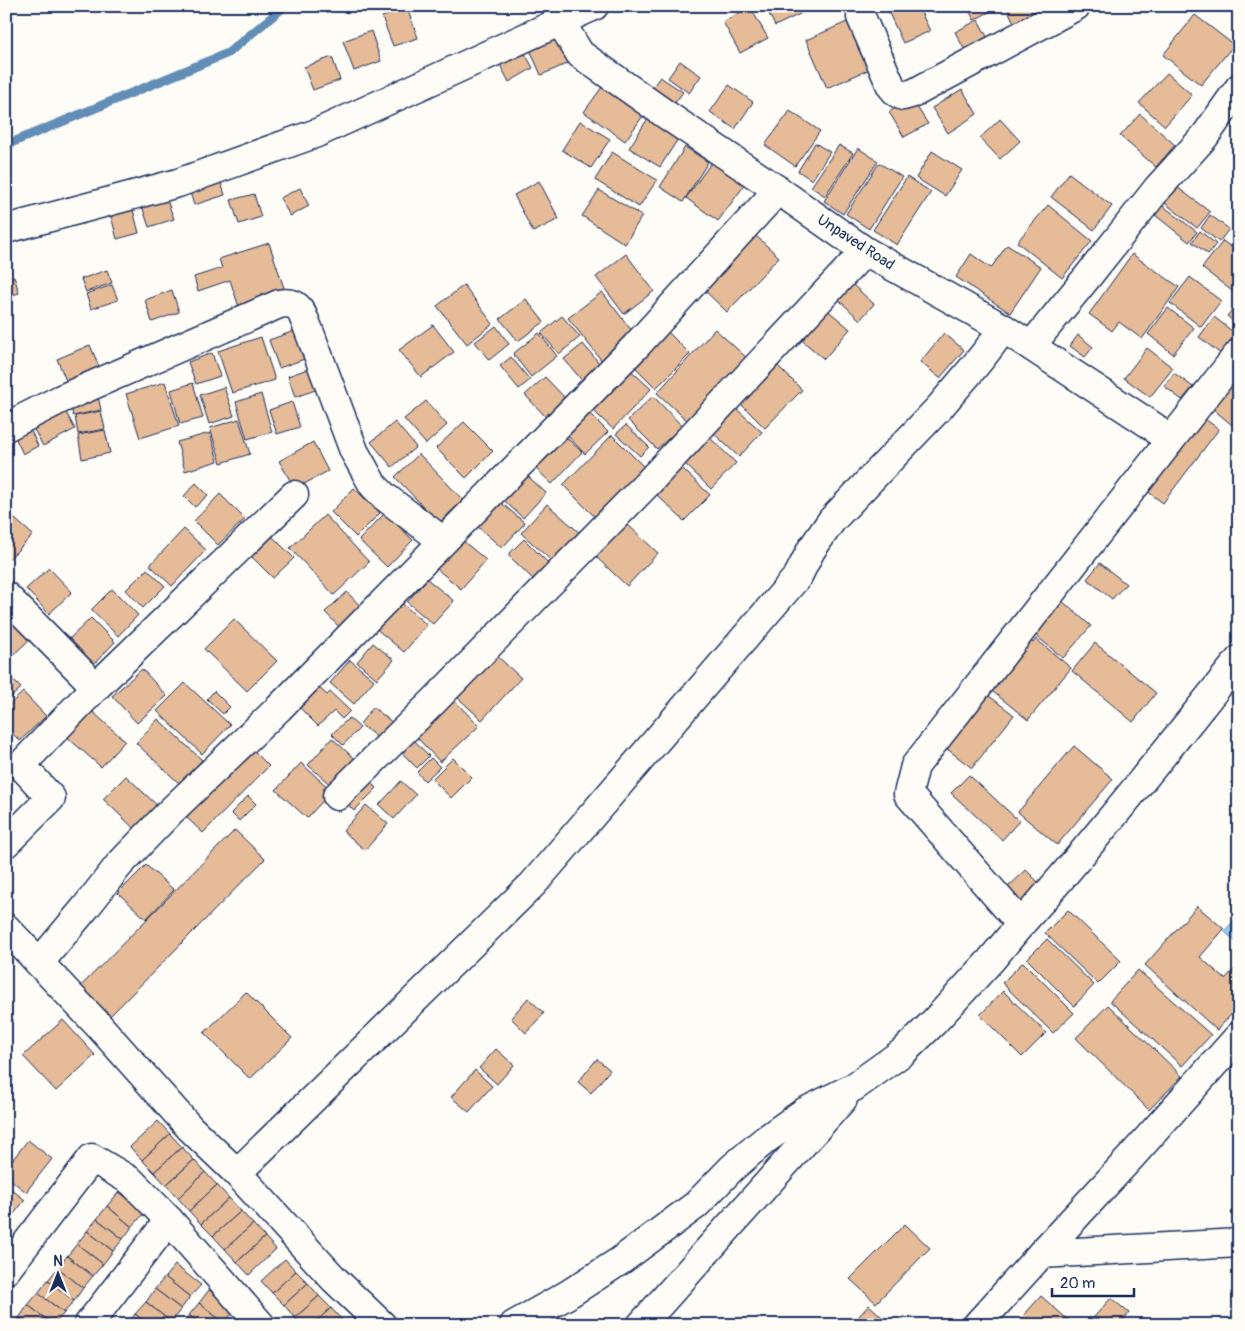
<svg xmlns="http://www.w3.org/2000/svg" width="1245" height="1331" viewBox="0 0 1245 1331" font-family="Pangolin,sans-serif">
<defs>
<pattern id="water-ripples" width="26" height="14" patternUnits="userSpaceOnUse" patternTransform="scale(1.25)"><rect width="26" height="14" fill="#92cbf2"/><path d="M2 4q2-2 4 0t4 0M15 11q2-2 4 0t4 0" fill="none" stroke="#76a5c7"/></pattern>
</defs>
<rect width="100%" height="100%" fill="#fdfcf7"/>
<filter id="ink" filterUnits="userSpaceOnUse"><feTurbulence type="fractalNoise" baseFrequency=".02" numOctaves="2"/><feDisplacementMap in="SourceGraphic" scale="10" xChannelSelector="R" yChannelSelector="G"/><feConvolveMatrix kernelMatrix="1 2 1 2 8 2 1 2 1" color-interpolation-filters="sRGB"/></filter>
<g filter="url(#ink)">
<path fill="url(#water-ripples)" stroke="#628db7" d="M1239,916V945L1224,931Z"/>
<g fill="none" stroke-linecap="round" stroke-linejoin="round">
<path stroke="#628db7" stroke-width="9" d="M6,145L228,53L285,6"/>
</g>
<g fill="#e6bb97" stroke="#1b2f5e">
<path d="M765,6H797L800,14L775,26Z"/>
<path d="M899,6H918L930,31L903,43L888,11Z"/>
<path d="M967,6H1001L974,20Z"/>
<path d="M1006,6H1040L1043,13L1016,27Z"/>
<path d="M750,7L768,38L740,53L723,22Z"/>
<path d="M407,8L418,38L393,46L382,17Z"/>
<path d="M1195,15L1234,45L1201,85L1163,55Z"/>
<path d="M856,18L877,66L827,88L806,40Z"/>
<path d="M978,20L992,46L969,58L955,32Z"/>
<path d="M371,31L381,61L354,71L343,41Z"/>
<path d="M558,32L571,62L541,75L528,45Z"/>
<path d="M522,48L533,68L509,82L498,61Z"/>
<path d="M332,57L340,80L313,90L304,67Z"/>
<path d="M680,61L701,76L689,93L668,78Z"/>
<path d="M1167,73L1192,95L1165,126L1139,103Z"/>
<path d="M660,77L683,92L671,108L649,92Z"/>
<path d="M607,80L648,109L625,141L584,112Z"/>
<path d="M729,85L753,102L735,129L710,112Z"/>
<path d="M962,89L977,114L948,133L932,108Z"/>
<path d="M912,99L928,124L904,137L889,112Z"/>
<path d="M790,111L820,131L795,166L765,145Z"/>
<path d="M652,112L683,131L660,167L629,148Z"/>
<path d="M1140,114L1175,145L1156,167L1120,136Z"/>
<path d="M1000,119L1020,141L1000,159L980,138Z"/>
<path d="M580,121L610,139L591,168L562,150Z"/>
<path d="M815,143L830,152L812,180L798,171Z"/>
<path d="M839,145L853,153L825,196L811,187Z"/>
<path d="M685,147L708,162L683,202L660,187Z"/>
<path d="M858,148L878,161L843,214L824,201Z"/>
<path d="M932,151L962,170L945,196L916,178Z"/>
<path d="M612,152L657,180L639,207L595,180Z"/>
<path d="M716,156L749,179L718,221L686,198Z"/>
<path d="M879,163L902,177L869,229L846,214Z"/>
<path d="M218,173L225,195L194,205L187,183Z"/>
<path d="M1069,173L1112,206L1094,230L1051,197Z"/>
<path d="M907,177L931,192L897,245L873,230Z"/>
<path d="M539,181L559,219L533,232L514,195Z"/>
<path d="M1173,184L1210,212L1197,228L1161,200Z"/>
<path d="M300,188L309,206L290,216L280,198Z"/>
<path d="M599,190L642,216L625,244L582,216Z"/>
<path d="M164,192L174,219L149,227L140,200Z"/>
<path d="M254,194L261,217L239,224L231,200Z"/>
<path d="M1048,205L1092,241L1062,278L1017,242Z"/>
<path d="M1162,205L1197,232L1189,242L1155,215Z"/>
<path d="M132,206L139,233L117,239L110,212Z"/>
<path d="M1210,215L1229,229L1219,242L1201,228Z"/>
<path d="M1200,231L1216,244L1208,254L1192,242Z"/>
<path d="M754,234L779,257L727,312L702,288Z"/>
<path d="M1239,236V246L1234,242Z"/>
<path d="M1223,241L1239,253V290L1236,294L1202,268Z"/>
<path d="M269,243L286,294L240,310L230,280L198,291L194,277L222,268L219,259Z"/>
<path d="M1007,245L1041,267L1010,313L956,277L971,254L991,268Z"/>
<path d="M6,251L11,272L6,273Z"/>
<path d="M626,254L654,291L624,314L596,277Z"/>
<path d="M1132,254L1179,287L1142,339L1119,322L1112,331L1089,314Z"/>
<path d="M107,270L112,283L86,292L81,279Z"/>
<path d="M14,276L19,293L6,297V279Z"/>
<path d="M1190,277L1221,301L1201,327L1170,303Z"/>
<path d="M112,285L118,300L91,309L86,294Z"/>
<path d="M464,285L493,324L467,344L437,306Z"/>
<path d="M853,285L874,304L860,320L839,300Z"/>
<path d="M172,290L179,312L152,322L145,300Z"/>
<path d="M602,292L635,335L602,361L568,318Z"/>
<path d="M526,299L544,322L518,341L500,319Z"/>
<path d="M1239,302V326L1227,316Z"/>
<path d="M824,307L850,329L824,359L798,337Z"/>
<path d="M1168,308L1194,328L1173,354L1148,334Z"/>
<path d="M562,316L580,337L559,354L541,333Z"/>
<path d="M1214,317L1237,335L1222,355L1199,337Z"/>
<path d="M433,325L454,352L421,377L399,350Z"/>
<path d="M496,326L509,344L489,360L475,342Z"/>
<path d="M663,327L690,354L656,388L629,361Z"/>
<path d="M300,329L310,357L279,368L269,340Z"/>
<path d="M715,329L749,360L691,424L657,393Z"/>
<path d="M539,333L557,356L531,377L513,354Z"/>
<path d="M944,333L964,350L940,378L920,362Z"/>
<path d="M1078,335L1093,347L1085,357L1070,346Z"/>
<path d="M261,337L275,380L232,393L218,351Z"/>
<path d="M583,344L604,369L585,384L564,359Z"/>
<path d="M90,345L103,376L70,390L57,359Z"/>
<path d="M1147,348L1173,368L1150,397L1124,378Z"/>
<path d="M212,353L220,376L196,384L188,362Z"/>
<path d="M511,357L530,380L519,389L500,366Z"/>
<path d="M624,364L651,389L613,429L586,404Z"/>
<path d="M776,364L802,390L765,428L739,402Z"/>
<path d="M1239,365V417L1232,425L1207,404Z"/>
<path d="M316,366L324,387L295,397L288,376Z"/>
<path d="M1174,373L1193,387L1182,400L1164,386Z"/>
<path d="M545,377L566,399L546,417L525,395Z"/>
<path d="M165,382L179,426L140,438L126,394Z"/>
<path d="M193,383L203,418L180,424L171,390Z"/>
<path d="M224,387L234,416L209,424L200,395Z"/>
<path d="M97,392L101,410L73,416L69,397Z"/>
<path d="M261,394L272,432L247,439L236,402Z"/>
<path d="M653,396L682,426L657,449L628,420Z"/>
<path d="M426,401L447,425L426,444L404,419Z"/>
<path d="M292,402L300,427L277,434L269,410Z"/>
<path d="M731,404L762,432L739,457L709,429Z"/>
<path d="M63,407L75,429L43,446L31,424Z"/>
<path d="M583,407L608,432L585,454L561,429Z"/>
<path d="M101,411L105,429L78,434L75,416Z"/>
<path d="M1199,415L1219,429L1163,503L1143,488Z"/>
<path d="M239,419L250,454L221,463L210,428Z"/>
<path d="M395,422L416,447L392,467L371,442Z"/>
<path d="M464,422L493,451L466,478L436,448Z"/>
<path d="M626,425L649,447L640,456L616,434Z"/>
<path d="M30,429L38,446L23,454L15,437Z"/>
<path d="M105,430L110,453L82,459L78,435Z"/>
<path d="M559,431L582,452L552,484L529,462Z"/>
<path d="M704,432L736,463L711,489L679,458Z"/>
<path d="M210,433L218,461L185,471L177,442Z"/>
<path d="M612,435L646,469L596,518L563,485Z"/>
<path d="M313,442L328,471L295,489L279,461Z"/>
<path d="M419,454L463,500L439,523L395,477Z"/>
<path d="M682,468L710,495L684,521L656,494Z"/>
<path d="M520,469L546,493L523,518L497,494Z"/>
<path d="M196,483L208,495L195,507L184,496Z"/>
<path d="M354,488L380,513L356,537L331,512Z"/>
<path d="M220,494L245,519L218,545L194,521Z"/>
<path d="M492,495L525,523L502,548L470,520Z"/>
<path d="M547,504L581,534L555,564L521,533Z"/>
<path d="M385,513L413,540L387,567L359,540Z"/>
<path d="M325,515L369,562L334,595L290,548Z"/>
<path d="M15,519L33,535L6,562V528Z"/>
<path d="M626,523L658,553L627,586L595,556Z"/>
<path d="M184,529L206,550L172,586L150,565Z"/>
<path d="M265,529L294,558L273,578L245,550Z"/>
<path d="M457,536L486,560L461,589L432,565Z"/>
<path d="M524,539L549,564L534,580L508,555Z"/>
<path d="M1100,563L1126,584L1112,599L1087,579Z"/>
<path d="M49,568L72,592L49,614L26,589Z"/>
<path d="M147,569L165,586L143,608L126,590Z"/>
<path d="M427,579L454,601L433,624L407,602Z"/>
<path d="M112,589L138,615L118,636L91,610Z"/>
<path d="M347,592L363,609L341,629L325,612Z"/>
<path d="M398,600L427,625L404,652L374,627Z"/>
<path d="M1062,601L1091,626L1063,658L1034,634Z"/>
<path d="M6,614L33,636L6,662Z"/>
<path d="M91,618L115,642L90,668L65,643Z"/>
<path d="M234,619L277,661L247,691L204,649Z"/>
<path d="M1023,634L1033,643L1036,639L1071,668L1028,720L987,687Z"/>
<path d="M373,643L394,660L377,679L357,662Z"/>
<path d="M1095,643L1156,693L1133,722L1072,671Z"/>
<path d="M495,654L521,678L482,720L456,696Z"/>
<path d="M350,660L374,680L354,704L330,683Z"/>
<path d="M142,669L167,696L137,723L112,696Z"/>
<path d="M6,673L21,688L6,702Z"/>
<path d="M185,683L230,725L202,754L157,711Z"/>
<path d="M314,683L327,695L330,692L350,711L342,719L334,711L318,726L295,703Z"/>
<path d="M214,691L230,707L223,714L207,699Z"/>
<path d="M23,692L46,716L20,741L6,727V708Z"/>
<path d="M984,692L1014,715L972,768L942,745Z"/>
<path d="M450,696L479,726L440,762L412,732Z"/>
<path d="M373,707L393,723L380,740L360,724Z"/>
<path d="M92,711L125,741L101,767L67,737Z"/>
<path d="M349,718L360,728L343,745L332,734Z"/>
<path d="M158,719L202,760L180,784L136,743Z"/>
<path d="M332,738L358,762L334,788L308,765Z"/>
<path d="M412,738L429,756L417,768L399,750Z"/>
<path d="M1074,746L1113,779L1057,845L1018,812Z"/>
<path d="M251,748L269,766L203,833L185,816Z"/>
<path d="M431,758L440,767L425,781L417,772Z"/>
<path d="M453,758L472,777L451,798L432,779Z"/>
<path d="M301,763L332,791L307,818L276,790Z"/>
<path d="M969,775L1019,821L1002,840L951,793Z"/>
<path d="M126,776L162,810L140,834L103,799Z"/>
<path d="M368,781L377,788L354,811L347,804Z"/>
<path d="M401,781L416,795L394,819L379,805Z"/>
<path d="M248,796L256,804L239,821L231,813Z"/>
<path d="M366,805L388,824L365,850L343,831Z"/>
<path d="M235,830L265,859L107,1019L77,990Z"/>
<path d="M146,865L174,890L146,919L118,893Z"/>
<path d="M1026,870L1045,889L1027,908L1007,888Z"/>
<path d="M1197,906L1224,929L1200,957L1225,979L1239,964V1006L1217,1030L1145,965Z"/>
<path d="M1068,910L1121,961L1098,984L1045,933Z"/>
<path d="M1047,939L1094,985L1074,1006L1027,959Z"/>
<path d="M1023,962L1074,1013L1053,1033L1002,983Z"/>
<path d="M1138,970L1211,1035L1182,1066L1110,1001Z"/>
<path d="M1003,991L1046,1033L1022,1057L980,1015Z"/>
<path d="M246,992L292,1038L250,1079L204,1033Z"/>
<path d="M528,998L544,1013L526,1033L511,1018Z"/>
<path d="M1108,1005L1182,1076L1149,1110L1076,1038Z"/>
<path d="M63,1020L95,1055L56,1091L23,1056Z"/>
<path d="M496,1049L514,1065L497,1084L479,1068Z"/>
<path d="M597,1059L610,1070L591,1093L578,1082Z"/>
<path d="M475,1070L492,1086L469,1112L451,1097Z"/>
<path d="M158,1121L170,1134L142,1160L130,1147Z"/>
<path d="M170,1134L182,1147L154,1172L142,1160Z"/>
<path d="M28,1140L52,1159L26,1192L6,1176V1168Z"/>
<path d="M182,1147L194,1160L166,1185L154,1172Z"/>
<path d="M194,1160L205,1172L178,1198L166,1185Z"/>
<path d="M205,1172L217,1185L189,1211L178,1198Z"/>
<path d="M6,1185L25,1200L9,1220L6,1218Z"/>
<path d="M217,1185L229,1198L201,1224L189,1211Z"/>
<path d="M119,1192L145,1212L132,1227L107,1206Z"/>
<path d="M229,1198L241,1211L213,1236L201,1224Z"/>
<path d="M107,1206L132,1227L123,1239L97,1219Z"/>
<path d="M241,1211L253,1224L225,1249L213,1236Z"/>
<path d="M97,1219L123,1239L113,1251L87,1231Z"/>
<path d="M253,1224L265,1237L237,1262L225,1249Z"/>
<path d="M905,1224L930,1248L876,1303L850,1279Z"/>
<path d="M87,1231L113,1251L103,1264L77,1244Z"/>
<path d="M265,1237L276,1249L249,1275L237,1262Z"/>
<path d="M77,1244L103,1264L93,1276L67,1256Z"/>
<path d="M67,1256L93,1276L83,1288L58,1268Z"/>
<path d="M285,1259L296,1271L272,1293L261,1281Z"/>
<path d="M175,1265L201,1285L190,1297L165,1277Z"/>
<path d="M58,1268L83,1288L74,1301L48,1280Z"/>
<path d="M296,1271L308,1283L284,1305L272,1293Z"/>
<path d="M165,1277L190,1297L181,1309L155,1289Z"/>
<path d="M48,1280L74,1301L64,1313L38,1293Z"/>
<path d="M308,1283L319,1296L295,1318L284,1305Z"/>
<path d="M155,1289L181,1309L171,1322L146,1302Z"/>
<path d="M209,1290L234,1311L224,1323L199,1303Z"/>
<path d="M38,1293L64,1313L54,1325L28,1305Z"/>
<path d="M319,1296L331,1308L312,1325H301L295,1318Z"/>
<path d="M1041,1296L1074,1325H1015Z"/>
<path d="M1111,1298L1129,1313L1119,1325H1087Z"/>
<path d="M146,1302L171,1322L169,1325H149L135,1314Z"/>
<path d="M199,1303L224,1323L223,1325H201L189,1315Z"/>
<path d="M28,1305L53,1325H28L19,1318Z"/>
<path d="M869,1305L891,1325H851Z"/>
<path d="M331,1308L342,1320L337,1325H312Z"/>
<path d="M135,1314L149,1325H127Z"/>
<path d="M189,1315L201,1325H181Z"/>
<path d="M19,1318L28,1325H13Z"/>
</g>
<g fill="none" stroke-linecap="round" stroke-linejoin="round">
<g stroke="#1b2f5e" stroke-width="31">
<g id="street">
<path d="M861,17L891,86L897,93L903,96L914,93L1076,6"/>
<path d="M560,21L580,54L668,116L778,190L865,251L1003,328L1154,427L1168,442"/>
<path d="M6,229L178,183L317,133L594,6"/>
<path d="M1031,346L1089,275L1157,189L1205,136L1239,88"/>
<path d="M1239,353L915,766L908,794L1021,924C1097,839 1167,749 1239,660"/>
<path d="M6,427L61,399L279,304C300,300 301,312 308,328L354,451L373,485L385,497L443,541"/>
<path d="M6,596L96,687"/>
<path d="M337,796L434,701L648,483L865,251"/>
<path d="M6,843L51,798L21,765L96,687L294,495"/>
<path d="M6,928L101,1028L190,1128L237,1173L533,884L798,576L811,550L832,520L940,407C961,381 985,357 1003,328"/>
<path d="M39,963L86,907L119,865L171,811L279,708L636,346L778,190"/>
<path d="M237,1173L334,1279L382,1325"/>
<path d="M1041,1254L1239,1243"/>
<path d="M6,1270L92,1158L131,1181L169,1220L261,1325"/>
<path d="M88,1325L169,1220"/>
<path d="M514,1325L567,1295L620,1261L696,1205L732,1168L765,1140L804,1112L854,1087L903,1052L933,1023L991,960L1021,924"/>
<path d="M641,1325L843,1099"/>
<path d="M977,1325L1041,1254L1132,1156L1239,1036"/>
</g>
</g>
<use href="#street" stroke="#fdfcf7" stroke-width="28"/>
</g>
</g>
<g text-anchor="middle" stroke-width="4" stroke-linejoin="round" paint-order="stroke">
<g font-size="15" fill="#1b2f5e" stroke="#fdfcf7">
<text transform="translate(856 242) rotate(33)" y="5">Unpaved Road</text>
</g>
</g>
<rect width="1245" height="1331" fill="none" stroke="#fdfcf7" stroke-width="25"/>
<rect x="12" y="12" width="1220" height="1306" fill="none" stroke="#1b2f5e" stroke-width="2" filter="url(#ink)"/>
<g transform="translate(58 1274)" stroke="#fdfcf7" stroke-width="4" paint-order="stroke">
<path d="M0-4L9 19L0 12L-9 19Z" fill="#1b2f5e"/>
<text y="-8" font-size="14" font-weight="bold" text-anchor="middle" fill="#1b2f5e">N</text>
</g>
<path d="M1052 1288v8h82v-8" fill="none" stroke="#1b2f5e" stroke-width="2.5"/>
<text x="1060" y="1288" font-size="15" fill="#1b2f5e" stroke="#fdfcf7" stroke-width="4" paint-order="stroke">20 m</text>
</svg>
